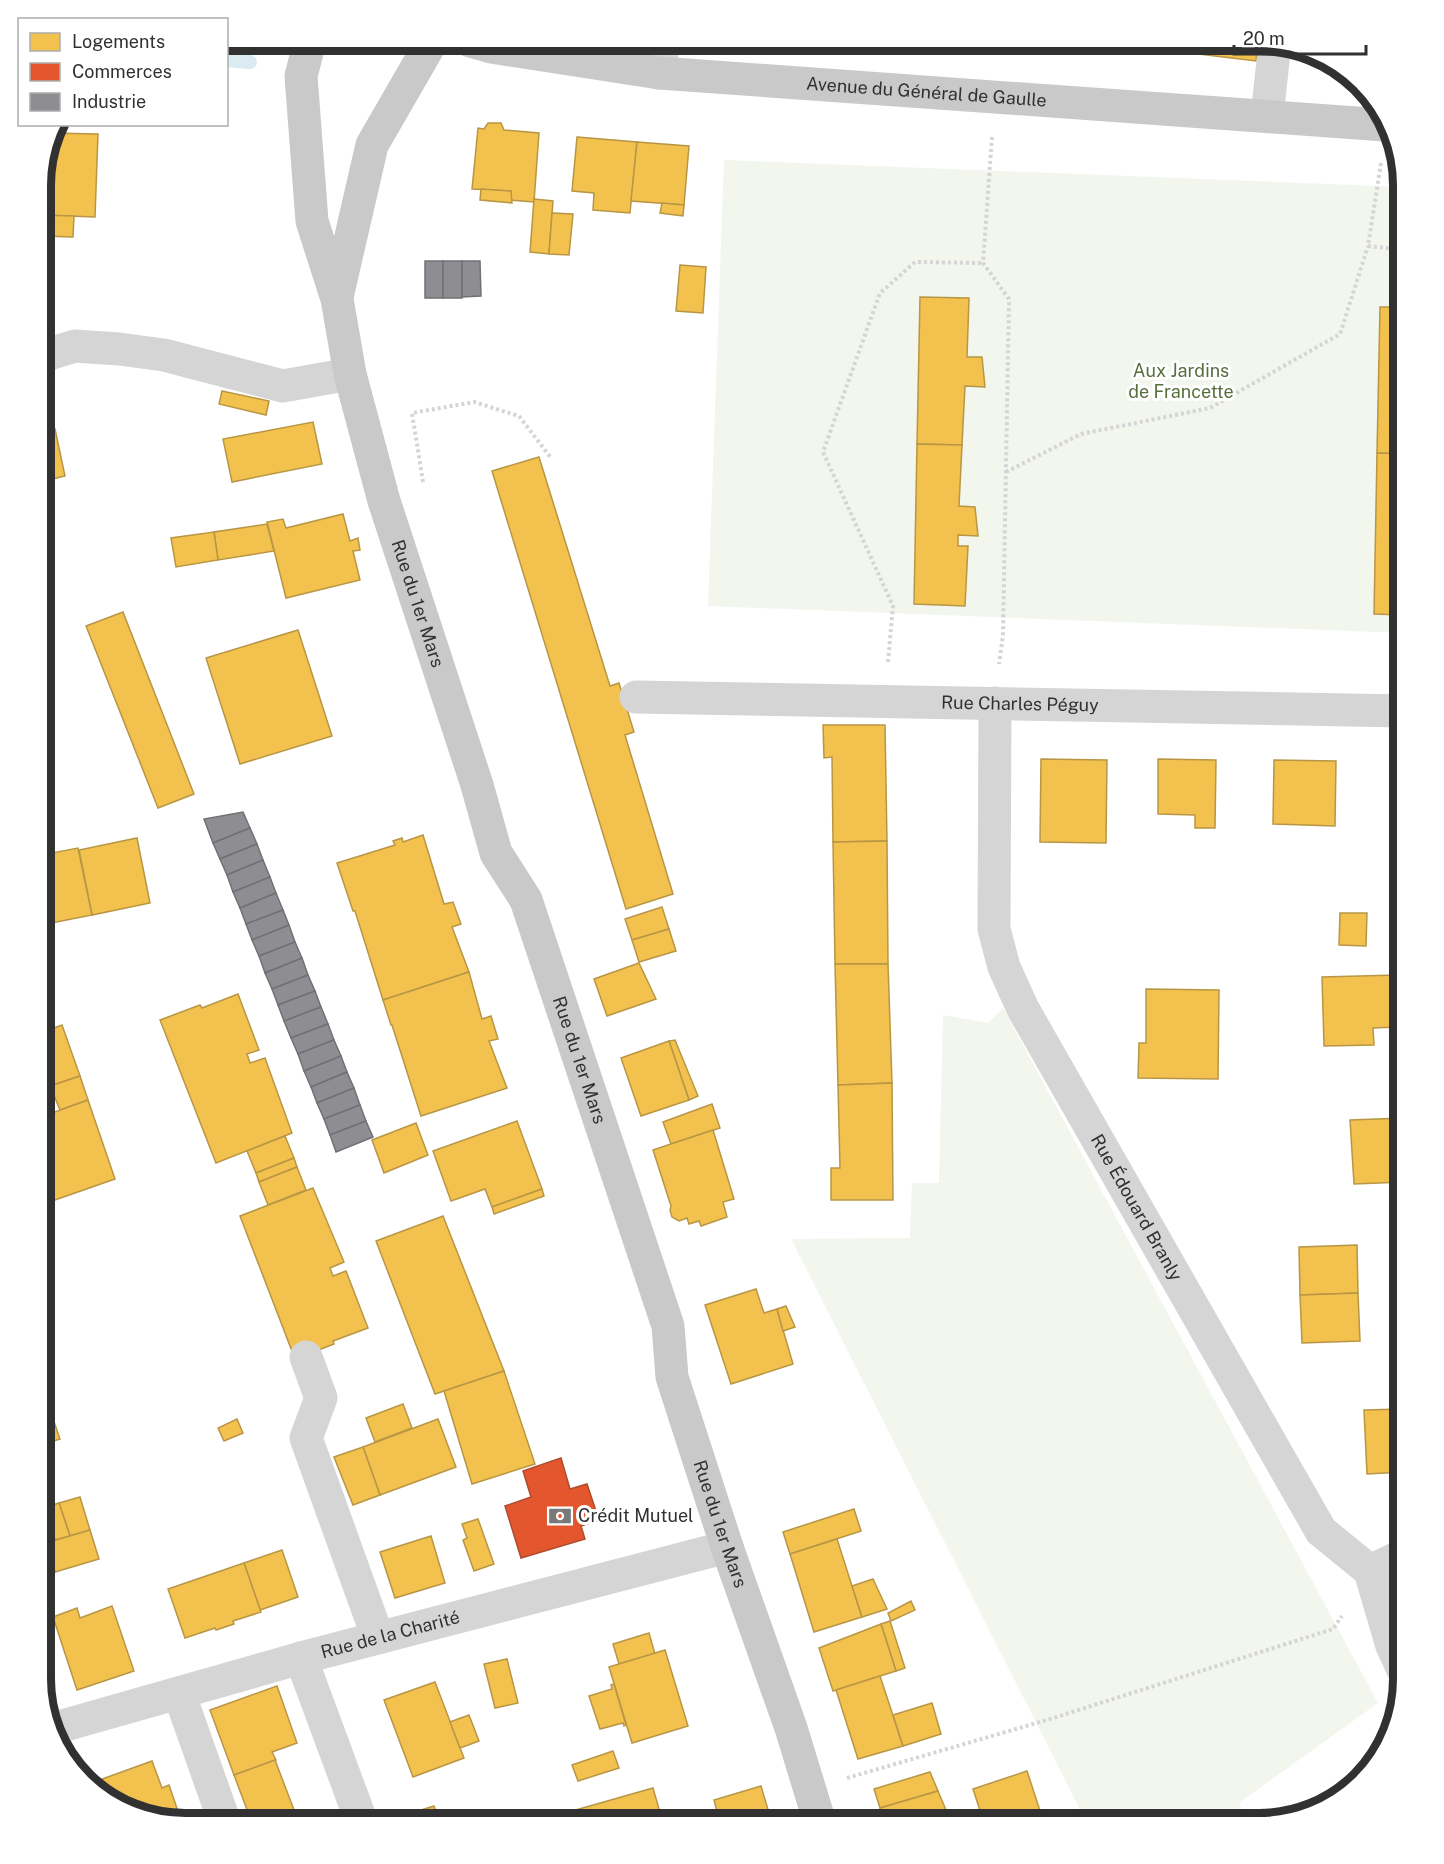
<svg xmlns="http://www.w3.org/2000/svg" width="1444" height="1864" viewBox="0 0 1444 1864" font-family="'Public Sans',sans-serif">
<rect width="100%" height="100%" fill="#fff"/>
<g fill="#f2f6ed">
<path d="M724,160L1403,187V633L708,606Z"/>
<path d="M1003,1008L1378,1703L1240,1802L1241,1823H1087L791,1239L910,1238L912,1183H939L943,1015L988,1023Z"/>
</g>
<g fill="#f2c14e" stroke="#b89645" stroke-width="1.5">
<path d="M1158,41H1258L1256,61L1157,49Z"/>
<path d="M488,123H501L504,130L539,133L534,202L510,200L511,191L472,189L478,128L484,129Z"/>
<path d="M52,133L98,134L95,217L41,215L42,170Z"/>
<path d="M577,137L637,142L630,213L593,210L594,193L572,191Z"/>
<path d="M637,142L689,146L684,205L631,201Z"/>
<path d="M42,170L41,215L74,216L73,237L41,236V175Z"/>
<path d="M481,189L511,191L512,203L480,200Z"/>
<path d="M534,199L553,201L549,254L530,252Z"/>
<path d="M662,203L684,205L683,216L660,213Z"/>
<path d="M552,213L573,214L569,255L549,254Z"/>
<path d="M680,265L706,267L703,313L676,311Z"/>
<path d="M920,297L969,298L967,357H982L985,387L965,386L962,445L917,444Z"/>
<path d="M1380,307H1403V454L1377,453Z"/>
<path d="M222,391L269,401L266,415L219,404Z"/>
<path d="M313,422L322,464L232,482L223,439Z"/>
<path d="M55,429L65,476L41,482V432Z"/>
<path d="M917,444L962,445L959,506L975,507L978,536L958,535V546H968L965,606L914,604Z"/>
<path d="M1377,453L1403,454V615L1374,614Z"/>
<path d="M539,457L610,686L619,683L634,732L625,735L673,894L626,909L492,471Z"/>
<path d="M343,514L350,541L358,538L360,550L353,551L360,580L286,598L267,522L283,519L286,528Z"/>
<path d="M267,524L274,551L218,560L214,532Z"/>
<path d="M214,532L218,560L176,567L171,538Z"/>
<path d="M49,563L53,631L41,632V564Z"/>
<path d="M123,612L194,794L158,808L86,626Z"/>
<path d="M298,630L332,736L240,764L206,658Z"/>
<path d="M823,725H885L887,841L833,842L832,757L824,758Z"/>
<path d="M1041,759L1107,760L1106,843L1040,842Z"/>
<path d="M1158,759L1216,760L1215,828H1195V815L1158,814Z"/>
<path d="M1274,760L1336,761L1335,826L1273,824Z"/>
<path d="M1396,765H1403V844H1395Z"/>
<path d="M423,835L444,904L453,902L461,924L452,927L469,972L383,1000L355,911H353L337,863L395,845L393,841L402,838L403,842Z"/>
<path d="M137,838L150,903L92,915L79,850Z"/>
<path d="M887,841L888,964H835L833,842Z"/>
<path d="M78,848L92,915L41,925V855Z"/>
<path d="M662,907L669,929L632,940L625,919Z"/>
<path d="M1340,913H1367L1366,946L1339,945Z"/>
<path d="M669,929L676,951L639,962L632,940Z"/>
<path d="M639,963L656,999L607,1016L594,979Z"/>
<path d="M835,964H888L892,1083L838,1085Z"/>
<path d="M469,972L482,1019L491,1016L498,1039L489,1041L507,1088L421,1116L392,1025H391L383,1000Z"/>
<path d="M1397,975H1403V1018H1398Z"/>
<path d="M1397,975L1398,1027L1373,1028L1374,1045L1324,1046L1322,977Z"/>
<path d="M1146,989L1219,990L1218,1079L1138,1078L1139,1043H1146Z"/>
<path d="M238,994L259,1050L247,1054L250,1063L265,1058L292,1133L216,1163L160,1020L200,1005L202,1008Z"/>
<path d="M62,1025L80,1076L41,1089V1033Z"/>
<path d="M675,1040L698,1096L689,1100L669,1041Z"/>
<path d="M669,1041L689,1100L641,1116L621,1058Z"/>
<path d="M80,1076L88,1100L60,1110L50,1086Z"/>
<path d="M892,1083L893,1200H831V1168H840L838,1085Z"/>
<path d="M88,1100L115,1179L52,1201L41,1169V1117Z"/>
<path d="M712,1104L720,1128L671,1144L663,1122Z"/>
<path d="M1403,1118V1182L1354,1184L1350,1120Z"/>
<path d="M517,1121L542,1189L492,1207L485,1189L451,1201L433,1151Z"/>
<path d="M416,1123L428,1155L384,1173L372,1140Z"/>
<path d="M713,1130L734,1199L723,1202L727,1217L701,1226L699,1221L689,1224L687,1218L679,1221L672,1217L670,1210L671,1206L653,1150Z"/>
<path d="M285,1136L294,1158L256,1173L247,1151Z"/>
<path d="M294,1158L297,1167L259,1182L256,1173Z"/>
<path d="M297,1167L306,1190L268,1205L259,1182Z"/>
<path d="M41,1169L52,1201L41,1205Z"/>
<path d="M313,1188L344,1262L330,1268L333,1276L346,1271L368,1328L333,1341L334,1344L295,1359L240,1216Z"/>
<path d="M542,1189L544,1196L494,1214L492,1207Z"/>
<path d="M443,1216L504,1371L435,1394L376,1241Z"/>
<path d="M1357,1245L1358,1293L1300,1295L1299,1247Z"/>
<path d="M756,1289L764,1313L777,1309L793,1364L731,1384L705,1305Z"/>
<path d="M1358,1293L1360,1341L1302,1343L1300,1295Z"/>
<path d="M786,1306L795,1327L783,1331L777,1309Z"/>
<path d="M504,1371L535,1464L472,1484L444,1391Z"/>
<path d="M41,1384L60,1439L41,1445Z"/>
<path d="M403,1404L412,1428L375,1442L366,1418Z"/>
<path d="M1403,1409V1472L1367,1474L1364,1410Z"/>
<path d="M237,1419L243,1433L224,1441L218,1428Z"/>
<path d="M438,1419L456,1467L380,1495L363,1447Z"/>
<path d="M363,1447L380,1495L353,1505L334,1457Z"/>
<path d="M80,1497L90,1530L70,1536L59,1503Z"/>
<path d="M59,1503L70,1536L55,1540L46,1507Z"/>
<path d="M46,1507L55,1540L43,1544L41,1536V1509Z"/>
<path d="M854,1509L861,1531L790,1554L783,1532Z"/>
<path d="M478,1519L494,1564L474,1571L463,1540L467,1538L462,1524Z"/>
<path d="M90,1530L99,1559L55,1572L46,1543Z"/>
<path d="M431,1536L445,1583L395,1598L380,1552Z"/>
<path d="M837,1539L862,1617L814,1632L790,1554Z"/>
<path d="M46,1543L55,1572L41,1577V1545Z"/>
<path d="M282,1550L298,1597L260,1610L244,1563Z"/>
<path d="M244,1563L261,1612L233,1621L234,1624L216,1630L215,1628L185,1638L168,1589Z"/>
<path d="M873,1579L887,1609L862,1617L852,1586Z"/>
<path d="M911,1601L915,1610L891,1621L888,1613Z"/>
<path d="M112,1606L134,1671L77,1690L53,1617L77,1608L80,1618Z"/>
<path d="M890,1621L905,1668L896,1671L881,1624Z"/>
<path d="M881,1624L896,1671L833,1691L819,1648Z"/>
<path d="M649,1633L655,1654L619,1664L613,1644Z"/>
<path d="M665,1650L688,1726L632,1743L609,1667Z"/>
<path d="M507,1659L518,1703L495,1708L484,1664Z"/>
<path d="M880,1676L903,1746L858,1759L836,1690Z"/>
<path d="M435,1682L464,1758L413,1777L384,1700Z"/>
<path d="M614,1684L626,1725L624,1726L623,1723L600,1729L589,1696L612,1689L611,1685Z"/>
<path d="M277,1686L297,1743L272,1752L276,1760L234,1775L210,1710Z"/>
<path d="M932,1703L941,1734L903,1746L893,1715Z"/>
<path d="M469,1715L479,1741L460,1748L450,1722Z"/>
<path d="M613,1751L619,1768L578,1781L572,1765Z"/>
<path d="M275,1760L299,1823H252L234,1775Z"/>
<path d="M152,1761L162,1788L169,1785L182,1823L113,1804L91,1783Z"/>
<path d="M1027,1771L1044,1823H984L973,1789Z"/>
<path d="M930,1772L938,1791L880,1808L874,1789Z"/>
<path d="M761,1786L772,1823H720L714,1800Z"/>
<path d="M653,1788L663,1823H575L572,1811Z"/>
<path d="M938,1791L946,1810L900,1823H884L880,1808Z"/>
<path d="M434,1806L440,1823H390L389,1820Z"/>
<path d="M946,1810L952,1823H900Z"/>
</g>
<path fill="#e4572e" stroke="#ae4c2f" stroke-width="1.5" d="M561,1458L570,1489L587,1484L599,1520L581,1526L585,1539L521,1558L505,1506L531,1497L523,1471Z"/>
<g fill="#8d8d92" stroke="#717175" stroke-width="1.5">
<rect x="425" y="261" width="18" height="37"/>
<rect x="443" y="261" width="19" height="37"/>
<path d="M462,261H480L481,296L462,297Z"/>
<path d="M243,812L250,828L213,843L204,819Z"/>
<path d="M250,828L257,844L220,859L213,843Z"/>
<path d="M257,844L263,860L227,875L220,859Z"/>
<path d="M263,860L270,877L233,892L227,875Z"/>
<path d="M270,877L276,893L240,908L233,892Z"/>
<path d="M276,893L283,910L246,924L240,908Z"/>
<path d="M283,910L289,925L252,940L246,924Z"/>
<path d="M289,925L295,942L259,956L252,940Z"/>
<path d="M295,942L302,958L265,973L259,956Z"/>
<path d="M302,958L308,975L272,989L265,973Z"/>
<path d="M308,975L315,991L278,1005L272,989Z"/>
<path d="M315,991L321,1007L284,1021L278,1005Z"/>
<path d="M321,1007L328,1024L291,1038L284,1021Z"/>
<path d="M328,1024L334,1040L298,1054L291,1038Z"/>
<path d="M334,1040L341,1056L304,1071L298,1054Z"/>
<path d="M341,1056L347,1072L311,1087L304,1071Z"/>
<path d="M347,1072L354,1088L317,1103L311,1087Z"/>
<path d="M354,1088L360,1105L324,1119L317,1103Z"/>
<path d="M360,1105L366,1121L330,1135L324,1119Z"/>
<path d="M366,1121L373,1137L336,1152L330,1135Z"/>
</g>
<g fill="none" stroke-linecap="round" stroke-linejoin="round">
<path stroke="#dbebf2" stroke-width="14" d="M226,60L250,62"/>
<g stroke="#d5d5d5" stroke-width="4" stroke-dasharray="3 3" stroke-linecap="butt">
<path d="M992,137L983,263L1009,299L1003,635L999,664"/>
<path d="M1381,163L1368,246L1403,250"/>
<path d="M1006,472L1081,434L1210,408L1340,334L1368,246"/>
<path d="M423,482L412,413L474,402L519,416L551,458"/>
<path d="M888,662L893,606L823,452L880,293L915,262L983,263"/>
<path d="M847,1778L1047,1720L1333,1629L1342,1616"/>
</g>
<g stroke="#d5d5d5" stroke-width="33">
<path d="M659,73L664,41"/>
<path d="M1267,116L1275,43"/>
<path d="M41,360L49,354L75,346L119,349L164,355L283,386L350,374"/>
<path id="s1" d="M636,697L1403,711"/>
<path id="s2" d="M995,703L994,929L1004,967L1023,1009L1321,1531L1370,1571L1392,1646L1403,1670"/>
<path d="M306,1357L321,1398L306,1438L378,1638"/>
<path d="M1370,1571L1403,1555"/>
<path d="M301,1658L362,1823"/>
<path d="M179,1693L225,1823"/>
<path id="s3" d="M55,1728L301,1658L727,1547"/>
</g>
<g stroke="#c9c9c9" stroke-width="33">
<path id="s4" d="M310,41L301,76L312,221L337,299L350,374L384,501L477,785L496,853L526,900L668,1326L672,1377L727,1547L791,1728L820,1823"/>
<path id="s5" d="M470,41L491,47L659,73L1385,125"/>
<path d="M337,297L372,145L432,41"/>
</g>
</g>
<defs>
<g id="bank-bare" transform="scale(1.8)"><path d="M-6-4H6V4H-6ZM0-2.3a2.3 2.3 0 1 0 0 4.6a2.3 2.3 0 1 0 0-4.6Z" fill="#797979" stroke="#fff" stroke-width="2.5" paint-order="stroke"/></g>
</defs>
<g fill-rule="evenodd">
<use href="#bank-bare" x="560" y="1516"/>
</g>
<g text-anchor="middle" stroke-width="6" stroke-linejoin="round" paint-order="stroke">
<g font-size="18" fill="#313131" stroke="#fff">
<text dy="6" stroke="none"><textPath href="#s5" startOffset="460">Avenue du Général de Gaulle</textPath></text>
<text dy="6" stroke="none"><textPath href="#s4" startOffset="579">Rue du 1er Mars</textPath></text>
<text dy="6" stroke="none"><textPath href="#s1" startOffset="384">Rue Charles Péguy</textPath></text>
<text dy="6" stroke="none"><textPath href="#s4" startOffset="1065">Rue du 1er Mars</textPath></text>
<text dy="6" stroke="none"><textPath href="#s2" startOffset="540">Rue Édouard Branly</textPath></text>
<text dy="6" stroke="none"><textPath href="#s4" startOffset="1551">Rue du 1er Mars</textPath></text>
<text dy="6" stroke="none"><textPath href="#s3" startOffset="348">Rue de la Charité</textPath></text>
</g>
<g font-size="18" fill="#576e3d" stroke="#fff">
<text x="1181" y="377">Aux Jardins<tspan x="1181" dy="21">de Francette</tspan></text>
</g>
<g font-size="18" fill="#313131" stroke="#fff" text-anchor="start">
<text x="578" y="1522">Crédit Mutuel</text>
</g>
</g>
<path d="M0 0H1444V1864H0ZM185 51H1259A134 134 0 0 1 1393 185V1679A134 134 0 0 1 1259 1813H185A134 134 0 0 1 51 1679V185A134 134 0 0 1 185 51Z" fill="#fff" fill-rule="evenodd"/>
<path fill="none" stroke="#313131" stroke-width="8" d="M185 51H1259A134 134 0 0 1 1393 185V1679A134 134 0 0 1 1259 1813H185A134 134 0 0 1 51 1679V185A134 134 0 0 1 185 51Z"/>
<rect x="18" y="18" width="210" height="108" fill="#ffffff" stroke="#adadad" stroke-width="1.5"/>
<rect x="30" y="33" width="30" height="18" fill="#f2c14e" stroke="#adadad" stroke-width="1.5"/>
<text x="72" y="48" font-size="18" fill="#313131">Logements</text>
<rect x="30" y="63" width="30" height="18" fill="#e4572e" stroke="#adadad" stroke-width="1.5"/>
<text x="72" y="78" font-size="18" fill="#313131">Commerces</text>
<rect x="30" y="93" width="30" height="18" fill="#8d8d92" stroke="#adadad" stroke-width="1.5"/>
<text x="72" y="108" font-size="18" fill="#313131">Industrie</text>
<path d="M1234 45v9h132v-9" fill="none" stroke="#313131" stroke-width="3"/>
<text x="1243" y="45" font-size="18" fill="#313131" stroke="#ffffff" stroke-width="4.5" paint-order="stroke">20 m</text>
</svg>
